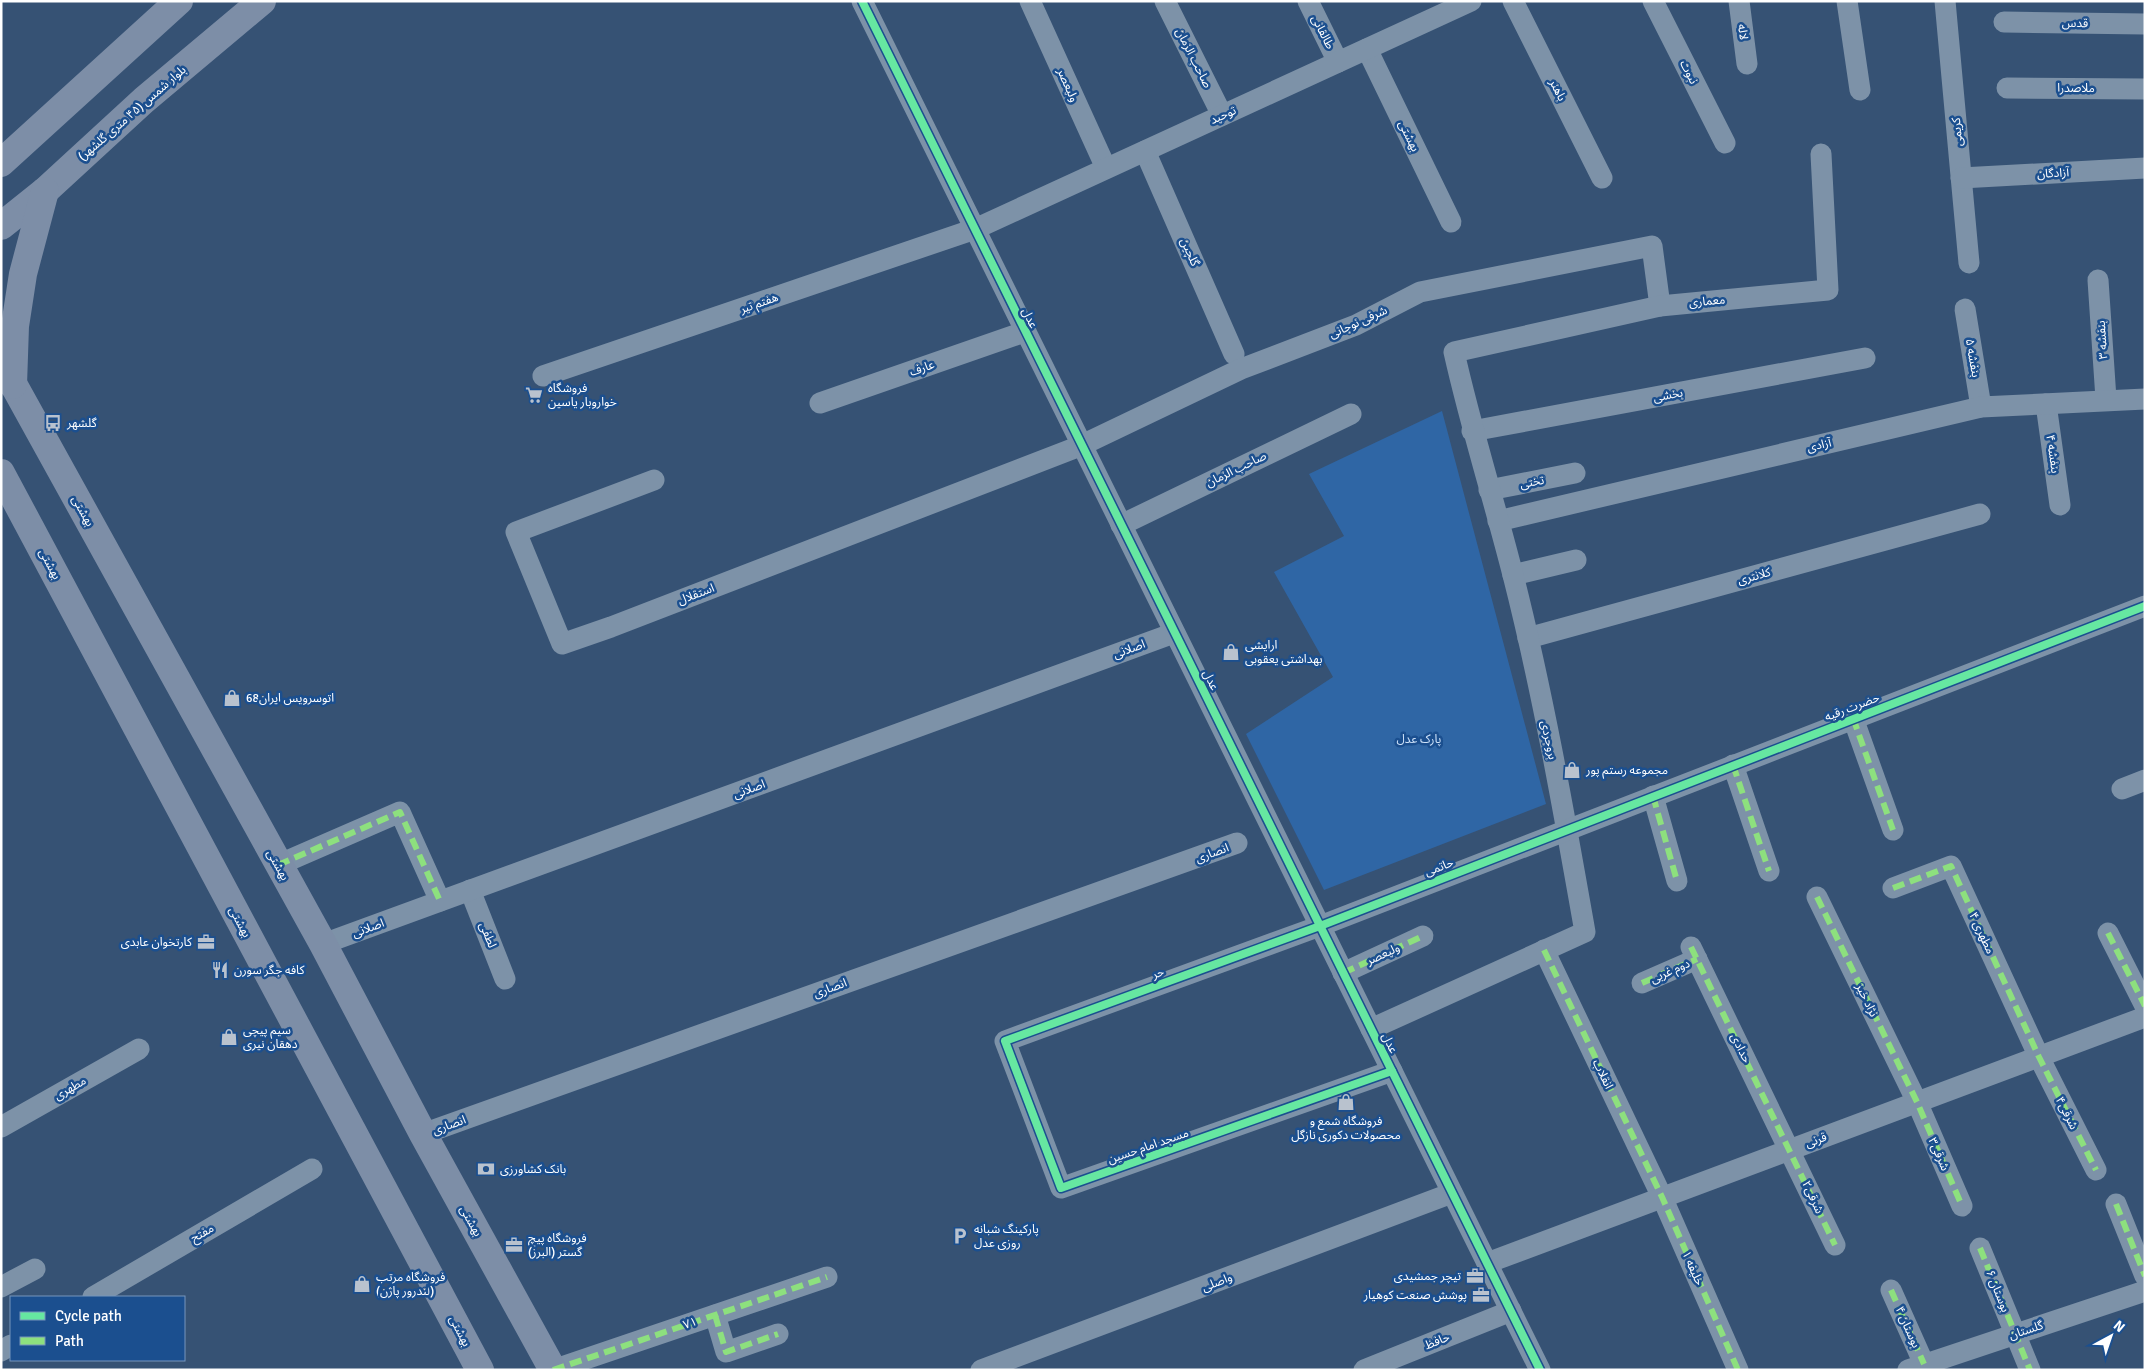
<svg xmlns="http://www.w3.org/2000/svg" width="2146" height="1371" viewBox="0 0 2146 1371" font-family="Signika,'Noto Sans Arabic',sans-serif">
<rect width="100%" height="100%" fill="#365274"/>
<path fill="#2f66a5" d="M1442,411L1546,804L1324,890L1246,734L1333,677L1274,572L1344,536L1309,474Z"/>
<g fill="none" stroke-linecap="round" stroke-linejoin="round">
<g stroke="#7d92a8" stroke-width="21">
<path d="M862,1L1540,1370"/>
<path d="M1030,1L1106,168"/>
<path d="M1165,1L1222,115"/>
<path d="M1308,1L1338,62"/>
<path d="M1513,1L1602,178"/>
<path d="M1653,1L1725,143"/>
<path d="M1739,1L1747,64"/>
<path d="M1847,1L1860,90"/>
<path d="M1945,1L1969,263"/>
<path d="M2004,22L2145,24"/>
<path d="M1367,49L1451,222"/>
<path d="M2007,88L2145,89"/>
<path d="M1145,151L1234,354"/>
<path d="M1961,178L2145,168"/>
<path d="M2098,280L2106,399"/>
<path d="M1965,309L1981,407"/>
<path d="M543,376L975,229L1471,1"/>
<path d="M820,403L1024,332"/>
<path d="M2046,404L2060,505"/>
<path d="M1472,431L1865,358"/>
<path d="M654,480L516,532L562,644L611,627L1080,446L1241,369L1356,325L1420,292L1652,246L1660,306"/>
<path d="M1489,490L1575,473"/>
<path d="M1498,521L1981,407L2145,399"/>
<path d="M1121,525L1351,414"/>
<path d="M1513,575L1576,560"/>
<path d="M1528,638L1980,514"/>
<path d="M1853,718L1893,830"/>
<path d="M1733,765L1769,871"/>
<path d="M2122,789L2145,780"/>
<path d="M1653,796L1677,881"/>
<path d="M278,865L400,812L440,901"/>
<path d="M1893,888L1951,866L2039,1057L2096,1170"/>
<path d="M470,890L505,979"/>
<path d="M1817,897L1917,1102L1962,1206"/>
<path d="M2108,933L2145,1006"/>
<path d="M323,944L1174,633"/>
<path d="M1691,947L1835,1245"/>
<path d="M1544,950L1662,1197L1738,1370"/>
<path d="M1343,973L1423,936"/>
<path d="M1642,983L1697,959"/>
<path d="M1371,1029L1585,932C1564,813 1543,693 1513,575C1494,500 1471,428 1454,352L1660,306L1828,290L1821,154"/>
<path d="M1392,1071L1061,1188L1005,1041L1320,926L2145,606"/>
<path d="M1,1127L139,1049"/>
<path d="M423,1134L1237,843"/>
<path d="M2116,1204L2145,1276"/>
<path d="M1980,1248L2030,1370"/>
<path d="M1487,1263L2145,1017"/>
<path d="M1,1287L35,1269"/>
<path d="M1891,1290L1924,1364"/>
<path d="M93,1297L312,1169"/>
<path d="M715,1315L726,1352L778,1334"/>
<path d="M1,1351L11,1345"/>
<path d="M553,1370L827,1277"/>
<path d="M981,1370L1452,1193"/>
<path d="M1364,1370L1511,1311"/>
<path d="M1908,1370L2145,1291"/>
</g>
<g stroke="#7d8ea7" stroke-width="28">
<path d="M1,163L179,1"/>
<path d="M1,226L45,191L144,100L262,1"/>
<path d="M1,362L323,944L423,1134L553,1370"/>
<path d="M13,385L15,326L23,274L45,191"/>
<path d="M1,473L480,1370"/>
</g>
<g stroke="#8de07e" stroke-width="6" stroke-dasharray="12 6" stroke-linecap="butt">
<path d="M1853,718L1893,830"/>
<path d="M1733,765L1769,871"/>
<path d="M1653,796L1677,881"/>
<path d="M278,865L400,812L440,901"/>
<path d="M1893,888L1951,866L2039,1057L2096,1170"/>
<path d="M1817,897L1917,1102L1962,1206"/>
<path d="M2108,933L2145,1006"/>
<path d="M1691,947L1835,1245"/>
<path d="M1544,950L1662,1197L1738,1370"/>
<path d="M1343,973L1423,936"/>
<path d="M1642,983L1697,959"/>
<path d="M2116,1204L2145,1276"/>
<path d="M1980,1248L2030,1370"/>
<path d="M1891,1290L1924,1364"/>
<path d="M715,1315L726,1352L778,1334"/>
<path d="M553,1370L827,1277"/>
</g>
<g stroke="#1b4f8f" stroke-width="11">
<g id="cycleway">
<path d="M862,1L1540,1370"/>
<path d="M1392,1071L1061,1188L1005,1041L1320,926L2145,606"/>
</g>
</g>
<use href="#cycleway" stroke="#66e7a1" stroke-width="8"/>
</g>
<defs>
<g id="supermarket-bare" transform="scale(1.35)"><path d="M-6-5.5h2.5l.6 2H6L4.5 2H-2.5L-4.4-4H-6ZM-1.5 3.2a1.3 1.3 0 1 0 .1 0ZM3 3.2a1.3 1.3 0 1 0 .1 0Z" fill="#b9c2ce" stroke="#1b4f8f" stroke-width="2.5" paint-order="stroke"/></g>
<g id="bus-bare" transform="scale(1.35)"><path d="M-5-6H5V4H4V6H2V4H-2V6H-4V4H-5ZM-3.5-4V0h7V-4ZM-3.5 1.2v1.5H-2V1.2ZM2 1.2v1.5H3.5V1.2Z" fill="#b9c2ce" stroke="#1b4f8f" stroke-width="2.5" paint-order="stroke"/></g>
<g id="shop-bare" transform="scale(1.35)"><path d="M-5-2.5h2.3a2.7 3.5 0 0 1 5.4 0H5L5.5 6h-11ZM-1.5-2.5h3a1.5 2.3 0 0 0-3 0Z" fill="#b9c2ce" stroke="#1b4f8f" stroke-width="2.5" paint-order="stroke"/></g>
<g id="office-bare" transform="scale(1.35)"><path d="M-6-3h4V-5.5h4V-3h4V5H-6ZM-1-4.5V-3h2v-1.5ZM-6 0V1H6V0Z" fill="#b9c2ce" stroke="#1b4f8f" stroke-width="2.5" paint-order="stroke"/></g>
<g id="restaurant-bare" transform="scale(1.35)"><path d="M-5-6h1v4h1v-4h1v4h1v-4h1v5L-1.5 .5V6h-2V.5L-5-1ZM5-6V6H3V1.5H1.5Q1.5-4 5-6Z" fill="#b9c2ce" stroke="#1b4f8f" stroke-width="2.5" paint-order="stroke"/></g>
<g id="bank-bare" transform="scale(1.35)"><path d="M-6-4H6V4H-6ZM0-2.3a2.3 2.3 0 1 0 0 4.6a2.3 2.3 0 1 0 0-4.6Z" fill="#b9c2ce" stroke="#1b4f8f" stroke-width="2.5" paint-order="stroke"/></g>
<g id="parking-bare" transform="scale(1.35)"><path d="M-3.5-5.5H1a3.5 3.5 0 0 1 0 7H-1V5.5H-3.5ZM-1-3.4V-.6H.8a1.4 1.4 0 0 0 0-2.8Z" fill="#b9c2ce" stroke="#1b4f8f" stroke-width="2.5" paint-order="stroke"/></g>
</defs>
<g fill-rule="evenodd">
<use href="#supermarket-bare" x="534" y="395"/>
<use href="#bus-bare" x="53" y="423"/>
<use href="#shop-bare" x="1231" y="652"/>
<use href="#shop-bare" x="232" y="698"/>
<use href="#shop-bare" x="1572" y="770"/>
<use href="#office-bare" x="206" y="942"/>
<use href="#restaurant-bare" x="220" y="970"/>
<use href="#shop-bare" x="229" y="1037"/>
<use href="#shop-bare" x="1346" y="1102"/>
<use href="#bank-bare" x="486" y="1169"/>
<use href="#parking-bare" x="960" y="1236"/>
<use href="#office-bare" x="514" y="1245"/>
<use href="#office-bare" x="1475" y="1276"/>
<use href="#shop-bare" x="362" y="1284"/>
<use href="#office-bare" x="1481" y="1295"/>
</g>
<g text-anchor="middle" stroke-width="5" stroke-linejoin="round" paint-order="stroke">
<g font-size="12" fill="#fff" stroke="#1b4f8f">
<text transform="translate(2075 23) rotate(1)" y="4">قدس</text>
<text transform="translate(1323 32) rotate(63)" y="4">طالقانی</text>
<text transform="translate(1743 32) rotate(83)" y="4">لاله</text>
<text transform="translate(1194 58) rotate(63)" y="4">صاحب الزمان</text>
<text transform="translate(1689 72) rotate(63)" y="4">نبوت</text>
<text transform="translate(1068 85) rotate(66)" y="4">ولیعصر</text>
<text x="2076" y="92">ملاصدرا</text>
<text transform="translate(1558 90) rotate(63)" y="4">باهنر</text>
<text transform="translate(132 113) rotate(-41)" y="4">بلوار شمس (۴۵ متری گلشهر)</text>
<text transform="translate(1223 115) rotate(-24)" y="4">توحید</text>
<text transform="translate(1957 132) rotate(-95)" y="4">کریمی</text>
<text transform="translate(1409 136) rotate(64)" y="4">بهشتی</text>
<text transform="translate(2053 173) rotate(-3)" y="4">آزادگان</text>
<text transform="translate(1190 252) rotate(66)" y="4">گلچین</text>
<text transform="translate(1707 301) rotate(-5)" y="4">معماری</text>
<text transform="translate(759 303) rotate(-19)" y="4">هفتم تیر</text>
<text transform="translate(1030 318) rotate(64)" y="4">عدل</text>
<text transform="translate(1358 322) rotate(-24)" y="4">شرفی نوجانی</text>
<text transform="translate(2102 340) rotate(-94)" y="4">بنفشه ۳</text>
<text transform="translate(1973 358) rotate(80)" y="4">بنفشه ۵</text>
<text transform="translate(922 368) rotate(-19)" y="4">عارف</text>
<text transform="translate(1668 395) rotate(-11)" y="4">بخشی</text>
<text transform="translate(1819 445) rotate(-13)" y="4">آزادی</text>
<text transform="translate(2053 454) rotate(82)" y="4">بنفشه ۴</text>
<text transform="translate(1236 469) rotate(-26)" y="4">صاحب الزمان</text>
<text transform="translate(1532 482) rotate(-11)" y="4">تختی</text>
<text transform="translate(83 511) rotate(61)" y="4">بهشتى</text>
<text transform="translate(50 564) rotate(62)" y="4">بهشتی</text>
<text transform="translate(1754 576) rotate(-15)" y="4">کلانتری</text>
<text transform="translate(696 594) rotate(-21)" y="4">استقلال</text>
<text transform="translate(1129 649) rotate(-20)" y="4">اصلانی</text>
<text transform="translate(1211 680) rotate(64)" y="4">عدل</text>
<text transform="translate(1852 707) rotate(-21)" y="4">حضرت رقیه</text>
<text transform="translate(1549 740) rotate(78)" y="4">بروجردی</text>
<text transform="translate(749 789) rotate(-20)" y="4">اصلانی</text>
<text transform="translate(1212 853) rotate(-20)" y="4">انصاری</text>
<text transform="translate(278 865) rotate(61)" y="4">بهشتى</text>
<text transform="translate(1439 867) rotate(-21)" y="4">حاتمی</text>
<text transform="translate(240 922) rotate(62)" y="4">بهشتی</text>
<text transform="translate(368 928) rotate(-20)" y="4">اصلانی</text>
<text transform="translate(1982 933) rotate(65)" y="4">مطهری ۴</text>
<text transform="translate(488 935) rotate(68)" y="4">لطفی</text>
<text transform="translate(1383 954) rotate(-25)" y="4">ولیعصر</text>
<text transform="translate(1670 971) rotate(-24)" y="4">دوم غربی</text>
<text transform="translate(1158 973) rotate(-20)" y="4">حر</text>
<text transform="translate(830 988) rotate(-20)" y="4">انصاری</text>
<text transform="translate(1867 1000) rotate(64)" y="4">نژاد خیز</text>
<text transform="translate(1390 1043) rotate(64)" y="4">عدل</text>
<text transform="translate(1741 1048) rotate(64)" y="4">حدادی</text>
<text transform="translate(1603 1074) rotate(64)" y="4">انقلاب</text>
<text transform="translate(70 1088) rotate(-30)" y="4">مطهری</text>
<text transform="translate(2067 1113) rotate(63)" y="4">۴شرقی</text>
<text transform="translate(449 1125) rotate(-20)" y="4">انصاری</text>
<text transform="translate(1816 1140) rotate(-20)" y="4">قرنی</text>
<text transform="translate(1148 1146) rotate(-19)" y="4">مسجد امام حسین</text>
<text transform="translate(1939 1154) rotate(66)" y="4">۳شرقی</text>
<text transform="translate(1813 1197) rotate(65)" y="4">۲شرقی</text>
<text transform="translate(471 1221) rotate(61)" y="4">بهشتى</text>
<text transform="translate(202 1233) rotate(-30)" y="4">مفتح</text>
<text transform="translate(1693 1268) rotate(66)" y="4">خلیفه ۱</text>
<text transform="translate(1217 1282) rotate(-21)" y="4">واصلی</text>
<text transform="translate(1998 1291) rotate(68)" y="4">بوستان ۶</text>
<text transform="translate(690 1323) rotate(-19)" y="4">۷۱</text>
<text transform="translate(1908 1327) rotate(66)" y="4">بوستان ۴</text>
<text transform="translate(2026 1330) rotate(-18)" y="4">گلستان</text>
<text transform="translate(460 1331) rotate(63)" y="4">بهشتی</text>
<text transform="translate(1437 1341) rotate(-22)" y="4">حافظ</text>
</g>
<g font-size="12" fill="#fff" stroke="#1b4f8f" text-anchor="start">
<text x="548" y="392">فروشگاه<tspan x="548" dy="14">خواروبار یاسین</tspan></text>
<text x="67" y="427">گلشهر</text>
<text x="1245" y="649">ارایشی<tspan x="1245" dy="14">بهداشتی یعقوبی</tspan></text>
<text x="246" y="702">اتوسرویس ایران68</text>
<text x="1586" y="774">مجموعه رستم پور</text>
<text x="192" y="946" text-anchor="end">کارتخوان عابدی</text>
<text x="234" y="974">کافه جگر سورن</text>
<text x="243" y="1034">سیم پیچی<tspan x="243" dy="14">دهقان نیری</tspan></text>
<text x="1346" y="1125" text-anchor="middle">فروشگاه شمع و<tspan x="1346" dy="14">محصولات دکوری نازگل</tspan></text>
<text x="500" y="1173">بانک کشاورزی</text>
<text x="974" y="1233">پارکینگ شبانه<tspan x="974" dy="14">روزی عدل</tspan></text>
<text x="528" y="1242">فروشگاه پیچ<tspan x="528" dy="14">گستر (البرز)</tspan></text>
<text x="1461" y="1280" text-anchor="end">تیچر جمشیدی</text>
<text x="376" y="1281">فروشگاه مرتب<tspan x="376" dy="14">(لندرور پاژن)</tspan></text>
<text x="1467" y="1299" text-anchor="end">پوشش صنعت کوهیار</text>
</g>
<g font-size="12" fill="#cfe3fa" stroke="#1b4f8f">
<text x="1419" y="743">پارک عدل</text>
</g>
</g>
<rect width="2146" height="1371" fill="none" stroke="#ffffff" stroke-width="5"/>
<rect x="10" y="1296" width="175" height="65" fill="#1b4f8f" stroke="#7695bc"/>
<rect x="20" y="1312" width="25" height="8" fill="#66e7a1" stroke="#7695bc"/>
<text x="55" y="1321" font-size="15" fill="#ffffff">Cycle path</text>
<rect x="20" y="1337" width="25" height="8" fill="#8de07e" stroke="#7695bc"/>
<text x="55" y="1346" font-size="15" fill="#ffffff">Path</text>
<g transform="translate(2111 1336) rotate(40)" stroke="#1b4f8f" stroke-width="4" paint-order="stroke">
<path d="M0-4L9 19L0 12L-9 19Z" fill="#ffffff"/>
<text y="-8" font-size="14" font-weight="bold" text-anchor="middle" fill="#ffffff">N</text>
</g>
</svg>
